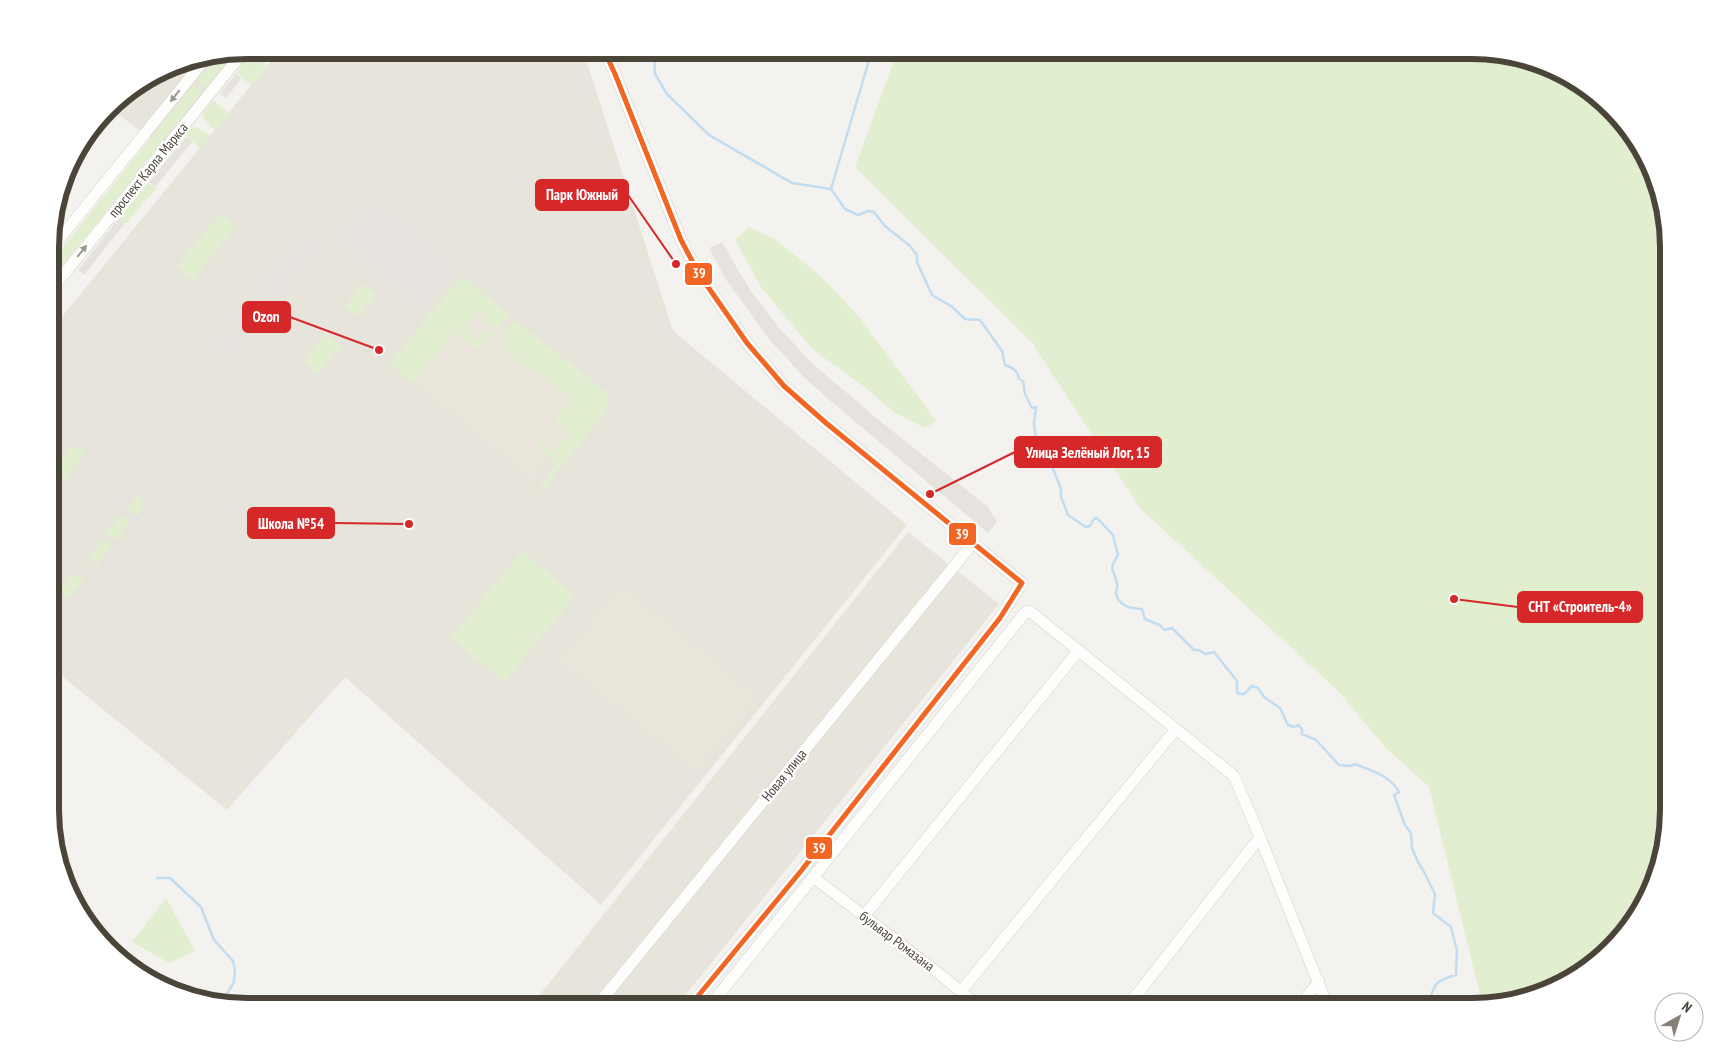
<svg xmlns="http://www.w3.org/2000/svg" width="1719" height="1057" viewBox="0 0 1719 1057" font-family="'PT Sans Narrow',sans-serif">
<rect width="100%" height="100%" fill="#f4f2ee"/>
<g fill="#e7e4dc">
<path d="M247,50H253L170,153L110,108L117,99L172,65Z"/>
<path d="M280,50H583L673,331L907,525L601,905L345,677L227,810L52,668V329Z"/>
<path d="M908,532L999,604L676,1007H530Z"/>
</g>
<g fill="#eae5da">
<path d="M476,305L597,403L533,482L413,384Z"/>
<path d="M621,583L761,697L697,775L557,661Z"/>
</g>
<g fill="#e1eecf">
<path d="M898,50H1473L1524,57L1571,76L1612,108L1643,148L1669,234V823L1643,909L1612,949L1571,981L1483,1007L1429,787L1386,748L1337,690L1140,508L1032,343L855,167Z"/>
<path d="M234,53L206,88L197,80L216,56Z"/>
<path d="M250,56L256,57L267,65L251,85L237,73L246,58Z"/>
<path d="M193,85L202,92L52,279V261Z"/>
<path d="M213,100L229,113L215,130C199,117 200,116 213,100Z"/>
<path d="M196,127L211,136L201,149L186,136L190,128Z"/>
<path d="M148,183L156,188L126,224L121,220L120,217Z"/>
<path d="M220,213L236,226L193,279L177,266Z"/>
<path d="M749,227L776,240L823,278L861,319L936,421L925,428L894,412L863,386L813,350L761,287L735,240Z"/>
<path d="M460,277L466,279L509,315L498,327L494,328L482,319L484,316L477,311L464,327L477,339L484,331L490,332V336L478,350L455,332L413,384L389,364Z"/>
<path d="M364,284L376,294L358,316L345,306Z"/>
<path d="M514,320L608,393V409L540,493L538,491L539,488L556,466L552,458L538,446V440L553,452L569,433L554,420L568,403L569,398L542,375L524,365L502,347L505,331Z"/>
<path d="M326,333L341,346L318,374L303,361Z"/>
<path d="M73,445L85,454L65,479L53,470Z"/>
<path d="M138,495L142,499L144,509L137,517L127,509Z"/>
<path d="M121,515L130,522L116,540L107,533Z"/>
<path d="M103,539L112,546L96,565L88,558Z"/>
<path d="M523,552L575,596L504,682L451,638L520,553Z"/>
<path d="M74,573L84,580L69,598L60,591Z"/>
<path d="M166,898L195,951L169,963L132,942Z"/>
</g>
<g fill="#e6e3df">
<path d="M236,74L242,78L226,98L220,93Z"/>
<path d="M186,137L192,142L155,187L149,182Z"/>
<path d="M376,198L459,266L425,308L341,241Z"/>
<path d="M119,218L125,223L84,275L78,270Z"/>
<path d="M309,232L325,245L278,303L262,290Z"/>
<path d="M722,242L750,290L780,329L814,365L876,418L988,507L997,522L988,533L827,398L803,376L769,339L727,281L709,248Z"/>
<path d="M250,305L266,319L229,363L213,350Z"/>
<path d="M143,508L148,512L129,536L125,532Z"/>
<path d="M117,542L122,546L103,569L99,566Z"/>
<path d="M86,583L91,586L52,635V626Z"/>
</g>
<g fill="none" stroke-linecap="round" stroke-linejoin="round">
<g stroke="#c0ddf1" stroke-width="2.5">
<path d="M654,50L655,74L667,94L709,135L792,183L831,189L845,209L858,215L868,211L874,212L885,226L910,246L917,255V262L932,295L951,306L965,319L980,320L1002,351L1005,365C1013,367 1018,372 1019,379L1023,381L1025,394L1032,408L1036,407L1034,423L1037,451L1050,461L1061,489V497L1068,515L1086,527L1090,526L1094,519L1097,518L1113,535L1118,555C1106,574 1116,568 1117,585C1118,587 1116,590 1116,593C1118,606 1132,609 1142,609L1145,619L1160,625L1164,630L1172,628L1194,650H1199L1205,654L1214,652L1237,681V692L1239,694H1244L1252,686L1258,688L1264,697L1280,708L1288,725L1294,727L1298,725L1302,729V734L1316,740L1339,765L1350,766L1355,764C1370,770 1391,776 1399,792L1394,795L1405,825L1411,833L1412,848L1418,862L1423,870L1435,894L1433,913L1451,927L1457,951L1456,975C1426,983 1439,989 1424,1007"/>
<path d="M831,189L872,50"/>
<path d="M157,878H170L201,907L214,940L233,961L235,970L234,982L223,1000V1004"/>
</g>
<g stroke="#d2d0cb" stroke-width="12">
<g id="minor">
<path d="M604,50L615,74L681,240L699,274L747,343L784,386L826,423L1022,583L1000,618L801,871L689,1007"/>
<path d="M52,248L206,58"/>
<path d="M52,289L244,51"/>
<path d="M813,877L937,972L980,1007"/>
<path d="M864,916L1079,650"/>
<path d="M961,991L1176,729"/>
<path d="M596,1007L973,543"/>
<path d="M709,1007L1024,614L1028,611L1032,613L1234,776L1260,837L1328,1007"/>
<path d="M1127,1007L1260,837"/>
<path d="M1299,1007L1319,981"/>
</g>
</g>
<use href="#minor" stroke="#fdfdfc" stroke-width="11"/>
<g stroke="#fff" stroke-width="9">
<path id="bus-1" d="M604,50L615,74L681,240L699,274L747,343L784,386L826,423L1022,583L1000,618L801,871L689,1007"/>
</g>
<use href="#bus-1" stroke="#f26522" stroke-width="5"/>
</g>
<defs><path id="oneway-solid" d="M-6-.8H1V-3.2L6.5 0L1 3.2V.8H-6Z" transform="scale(1.25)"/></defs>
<g fill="#9b9791">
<use href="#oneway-solid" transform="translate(175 96) rotate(129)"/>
<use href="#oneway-solid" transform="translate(82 251) rotate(-51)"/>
</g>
<g text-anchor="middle" stroke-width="4.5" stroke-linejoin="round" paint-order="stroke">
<g font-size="14" fill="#4b4439" stroke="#fff">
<text transform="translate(148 170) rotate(-51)" y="5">проспект Карла Маркса</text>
<text transform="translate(784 775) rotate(-51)" y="5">Новая улица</text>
<text transform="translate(897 941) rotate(37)" y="5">бульвар Ромазана</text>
</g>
</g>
<path d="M0 0H1719V1057H0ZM247 59H1472A188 188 0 0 1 1660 247V810A188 188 0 0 1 1472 998H247A188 188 0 0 1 59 810V247A188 188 0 0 1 247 59Z" fill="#fff" fill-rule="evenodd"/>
<path fill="none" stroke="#4b4439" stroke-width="6" d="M247 59H1472A188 188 0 0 1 1660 247V810A188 188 0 0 1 1472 998H247A188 188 0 0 1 59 810V247A188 188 0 0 1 247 59Z"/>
<path fill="none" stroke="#d62828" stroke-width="2" d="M676 264L628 195M379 350L290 317M930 494L1015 452M409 524L334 523M1454 599L1518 607"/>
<g fill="#d62828" stroke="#fff" stroke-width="2">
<circle cx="676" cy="264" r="5"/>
<circle cx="379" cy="350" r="5"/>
<circle cx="930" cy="494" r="5"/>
<circle cx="409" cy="524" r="5"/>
<circle cx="1454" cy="599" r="5"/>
</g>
<g fill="#d62828" stroke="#d62828" stroke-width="2">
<rect x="536" y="180" width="92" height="30" rx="5"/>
<rect x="243" y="302" width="47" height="30" rx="5"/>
<rect x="1015" y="437" width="146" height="30" rx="5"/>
<rect x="248" y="508" width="86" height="30" rx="5"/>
<rect x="1518" y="592" width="124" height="30" rx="5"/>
</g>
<g font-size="15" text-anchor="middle" font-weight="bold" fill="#fff">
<text x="582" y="200">Парк Южный</text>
<text x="266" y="322">Ozon</text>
<text x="1088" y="458">Улица Зелёный Лог, 15</text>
<text x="291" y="529">Школа №54</text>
<text x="1580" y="612">СНТ «Строитель-4»</text>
</g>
<g stroke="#fff" stroke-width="2">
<rect x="684" y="262" width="29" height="24" rx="5" fill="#f26522"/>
<rect x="948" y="522" width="29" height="24" rx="5" fill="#f26522"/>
<rect x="805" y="836" width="28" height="24" rx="5" fill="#f26522"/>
</g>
<g font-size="14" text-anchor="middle" font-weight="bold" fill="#fff">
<text x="699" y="278">39</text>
<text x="962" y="539">39</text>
<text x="819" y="853">39</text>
</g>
<g transform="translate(1679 1017) rotate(39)"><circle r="24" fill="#ffffff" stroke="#b7b4b0"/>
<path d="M0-4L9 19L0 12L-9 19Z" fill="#868178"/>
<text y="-8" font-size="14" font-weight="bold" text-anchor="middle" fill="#4b4439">N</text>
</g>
</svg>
